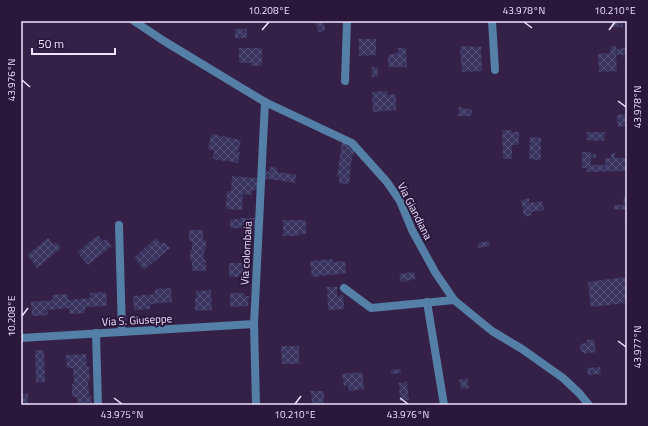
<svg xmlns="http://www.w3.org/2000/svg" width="648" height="426" viewBox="0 0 648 426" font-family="'Titillium Web',sans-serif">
<defs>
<pattern id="building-cross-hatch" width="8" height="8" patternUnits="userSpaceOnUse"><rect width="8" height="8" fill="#39345f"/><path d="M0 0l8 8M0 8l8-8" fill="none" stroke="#565177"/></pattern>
</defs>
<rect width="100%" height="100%" fill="#352047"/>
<g fill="url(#building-cross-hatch)">
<path d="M314,21H324L325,31L318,32L317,25H315Z"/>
<rect x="611" y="21" width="12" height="6"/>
<rect x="235" y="29" width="12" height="9"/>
<path d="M359,39H376V55L359,56Z"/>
<path d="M460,46L481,47L482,71L462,72Z"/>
<path d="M616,46V49L627,48V55H616L617,71L599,72L598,54L611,53L610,47Z"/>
<path d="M239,48H262V66H251V63H239Z"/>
<path d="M398,48H406L407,67H388V55L398,53Z"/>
<rect x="372" y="67" width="6" height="10"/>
<path d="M387,91V95L396,94V110L373,112L372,92Z"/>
<path d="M459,107L472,110L471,116H458Z"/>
<path d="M627,114V126L618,127L617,115Z"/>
<path d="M502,130H512V132H519V145H512V159H503Z"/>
<path d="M587,132H605L604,141L587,140Z"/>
<path d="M211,134L241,140L238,152H240L238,163L213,159L214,150L208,149Z"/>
<path d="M530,137L541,138V160L529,159Z"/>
<path d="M342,142L354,150V157L352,156L349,184L339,183V177H337Z"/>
<path d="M582,152H591V154H596V158H591V165H605V158H611V153H615V158H625L627,171L587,172L586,168H582Z"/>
<path d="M270,167L277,168V172L296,175L295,183L263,178L264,171L269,172Z"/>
<path d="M232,176L257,178V190H252V195L243,194L242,210L226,209L227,191L231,192Z"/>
<path d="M624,196H627V224H625V210L614,209V205H623Z"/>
<path d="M529,198V203L542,201L544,210L531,212L532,215L524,217L521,200Z"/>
<path d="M240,218H256V229L230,228V219H240Z"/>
<path d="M283,220H306V234H299V236H283Z"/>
<path d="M189,230H203V240H206V250H204V260H206V271H192V261H190V250H192V241L189,240Z"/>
<path d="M98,235L103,241L106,239L112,246L88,265L77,252Z"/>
<path d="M48,238L53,244L56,242L61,248L37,268L27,255Z"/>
<path d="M156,238L161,244L164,242L170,248L144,270L134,258Z"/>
<path d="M489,241L490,246L478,248V243Z"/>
<path d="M332,259L333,262L345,261L346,273L312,277L310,261Z"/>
<path d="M229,263H242V265H246V277H229Z"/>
<path d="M414,272L416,279L401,282L399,274Z"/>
<path d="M625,277L627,303L591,307L588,282Z"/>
<path d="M327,287H337V297L343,294L344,309L328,310Z"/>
<path d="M171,288L172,302L150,304V309L134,310L133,296L155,294V289Z"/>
<path d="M211,290L212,310L195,311V298H197L196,291Z"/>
<path d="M106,292L107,306L85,307V313L70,314L69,308L47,310L48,315L32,316L31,302L53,300L52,295L68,294V300L90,298V293Z"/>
<path d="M230,293H244L245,296H249L248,306L230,307Z"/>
<path d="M594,339L596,352L584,354V352H581L580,344L587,343V340Z"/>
<path d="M281,346H299V364H282Z"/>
<path d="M35,350H44L45,382H36Z"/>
<path d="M86,354L87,367H89L90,381H88L89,396L91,395L92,405H78L77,397H72V384H74L73,368H67L66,355Z"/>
<path d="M600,367L601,374L588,375L587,368Z"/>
<path d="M401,369V373L391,374V370Z"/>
<path d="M362,372L364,389L349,391L348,385L344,386L342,374Z"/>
<path d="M467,378L469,388L461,389L459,380Z"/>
<path d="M407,382L409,400L400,401L399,383Z"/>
<path d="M311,391H324V403L312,404Z"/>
<rect x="21" y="394" width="7" height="11"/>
</g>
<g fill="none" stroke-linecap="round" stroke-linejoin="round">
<g stroke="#547fa7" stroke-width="8">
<path d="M134,21L164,41L265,102L352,143L387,182L400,201L412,230L435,272L454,300L492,331L522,349L563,378L579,393L589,405"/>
<path d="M492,21L495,70"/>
<path d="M345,81L347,21"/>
<path d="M119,225L122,332"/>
<path d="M344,288L371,308L454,300"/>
<path d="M427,302L444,405"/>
<path d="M96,333L98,405"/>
<path d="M21,338L254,324"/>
<path d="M256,405L254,324L265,102"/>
</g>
</g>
<path fill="none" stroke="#f1e4fe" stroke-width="1.5" d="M524,22L532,28M262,30L269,22M609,30L615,22M22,80L30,87M618,101L626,107M22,316L28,308M618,341L626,347M114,398L122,404M400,398L408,404M295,404L301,396"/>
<g text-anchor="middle" stroke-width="4" stroke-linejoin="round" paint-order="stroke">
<g font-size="11" fill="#f1e4fe" stroke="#2b163c">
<text transform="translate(415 211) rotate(63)" y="4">Via Giandiana</text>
<text transform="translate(246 253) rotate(-87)" y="4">Via colombaia</text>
<text transform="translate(137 320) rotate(-3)" y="4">Via S. Giuseppe</text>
</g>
</g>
<rect width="648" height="426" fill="none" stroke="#2b163c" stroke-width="44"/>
<path d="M32 48v6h83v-6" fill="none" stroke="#f1e4fe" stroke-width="2"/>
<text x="38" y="48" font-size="12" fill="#f1e4fe" stroke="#2b163c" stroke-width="3" paint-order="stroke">50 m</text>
<rect x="22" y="22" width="604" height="382" fill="none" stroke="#f1e4fe" stroke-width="1.5"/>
<g font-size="10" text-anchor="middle" fill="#f1e4fe">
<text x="269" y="14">10.208°E</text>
<text x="524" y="14">43.978°N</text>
<text x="615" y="14">10.210°E</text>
<text transform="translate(11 80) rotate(-90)" y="4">43.976°N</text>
<text transform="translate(637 107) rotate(-90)" y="4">43.978°N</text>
<text transform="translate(11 316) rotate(-90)" y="4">10.208°E</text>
<text transform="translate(637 347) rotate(-90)" y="4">43.977°N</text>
<text x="122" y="418">43.975°N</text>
<text x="295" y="418">10.210°E</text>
<text x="408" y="418">43.976°N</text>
</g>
</svg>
